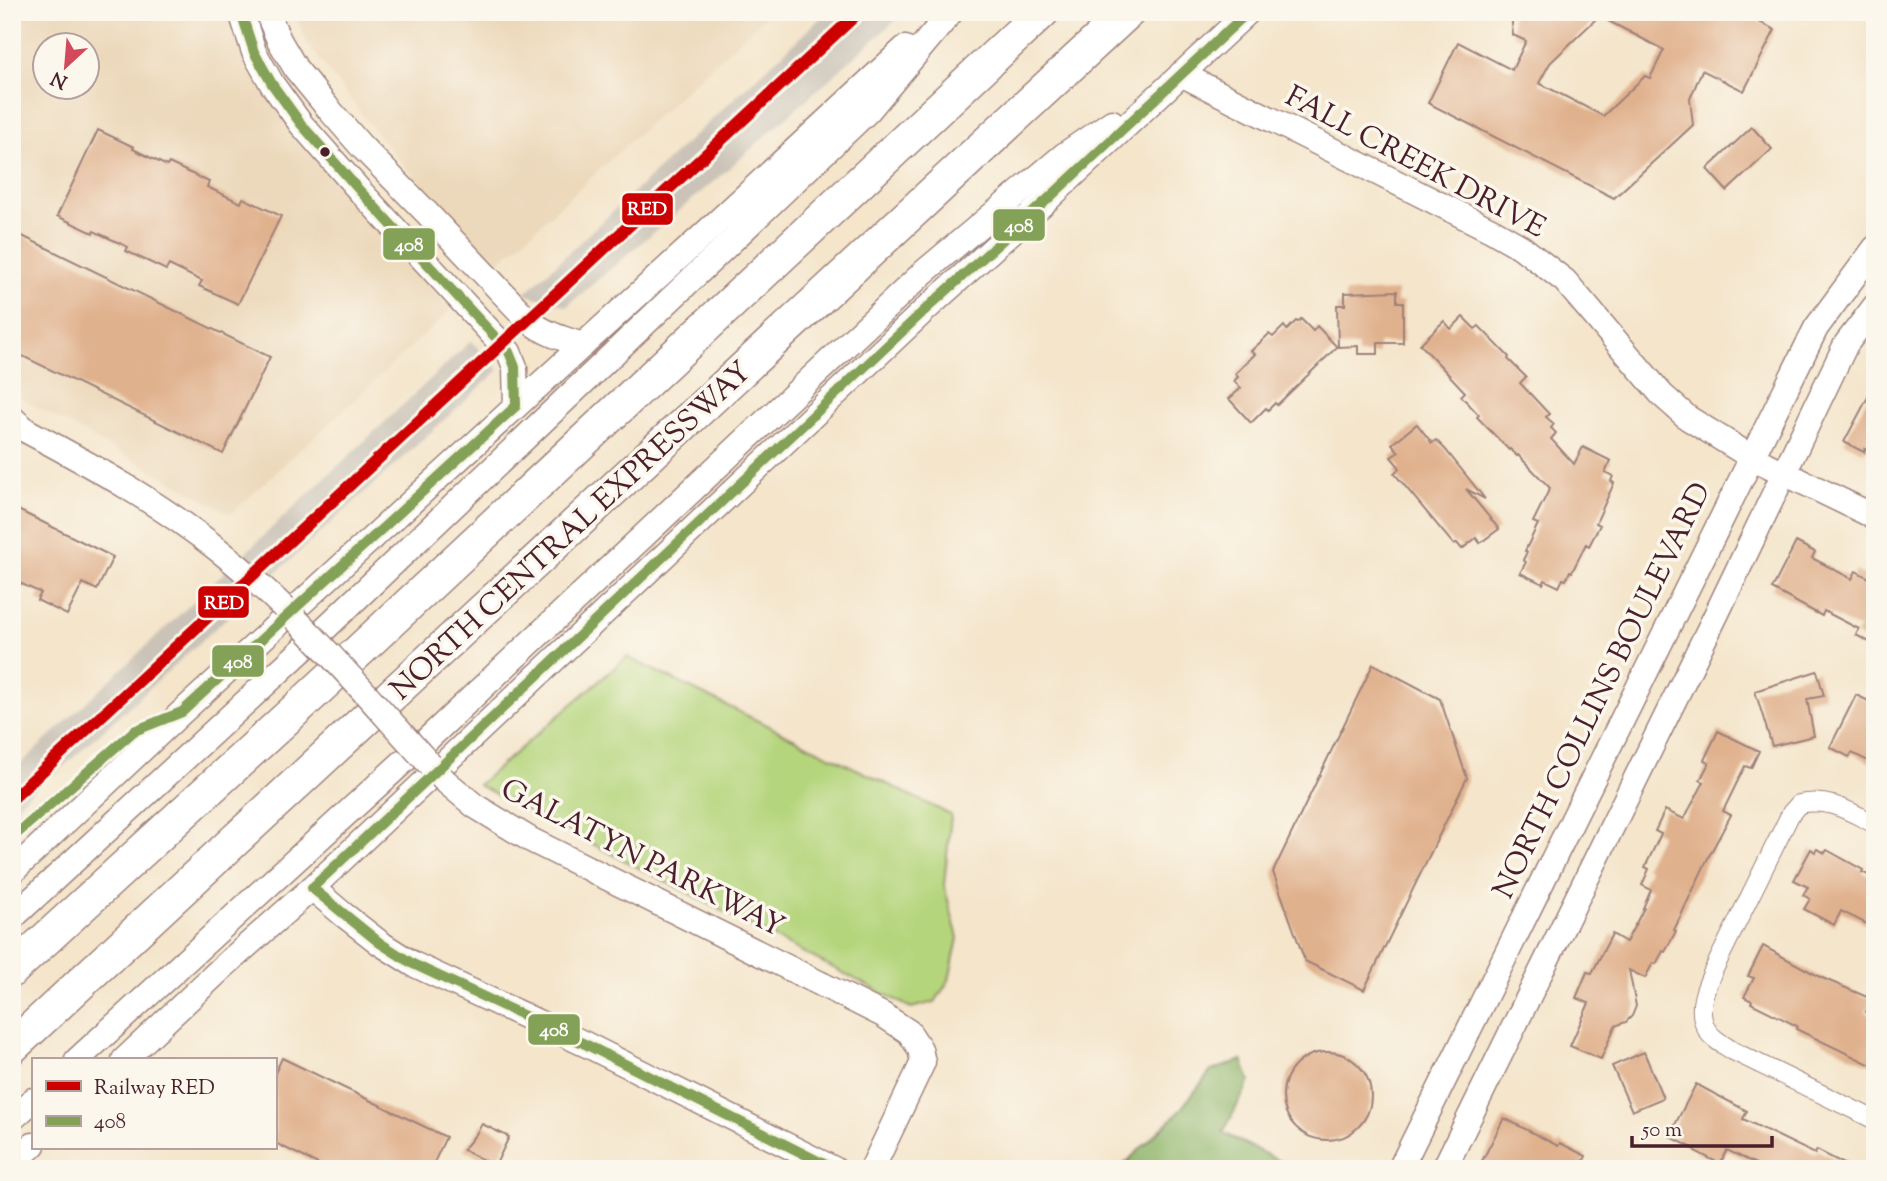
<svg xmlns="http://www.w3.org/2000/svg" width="1887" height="1181" viewBox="0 0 1887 1181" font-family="'Sorts Mill Goudy',serif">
<rect width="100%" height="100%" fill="#fbf7ec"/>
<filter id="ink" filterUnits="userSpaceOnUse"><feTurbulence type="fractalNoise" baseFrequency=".0143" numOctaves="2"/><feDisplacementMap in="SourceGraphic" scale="14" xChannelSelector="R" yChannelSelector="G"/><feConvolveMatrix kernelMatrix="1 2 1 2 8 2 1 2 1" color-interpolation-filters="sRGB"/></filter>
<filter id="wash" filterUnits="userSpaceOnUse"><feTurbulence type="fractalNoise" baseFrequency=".00686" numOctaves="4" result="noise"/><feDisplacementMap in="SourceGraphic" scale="28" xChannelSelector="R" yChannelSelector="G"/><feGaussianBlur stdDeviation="1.57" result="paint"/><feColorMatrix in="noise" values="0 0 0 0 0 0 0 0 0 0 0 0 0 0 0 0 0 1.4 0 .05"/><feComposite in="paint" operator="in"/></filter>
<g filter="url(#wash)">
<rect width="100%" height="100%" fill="#f4e5cb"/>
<g fill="#ecd8ba" fill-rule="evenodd">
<path d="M12,12H228L250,64L344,188L451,310L231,514L12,393ZM46,46H88V88H46Z"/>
<path d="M294,12H770L492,269L387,146L308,45Z"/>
</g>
<g fill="#cbc3b8">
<path d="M827,12H905L727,170L567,306L524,294Z"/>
<path d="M471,341L499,370L54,775L52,773L12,810V772Z"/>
</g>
<path fill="#b5d57d" stroke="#807a54" stroke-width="2" d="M627,657L951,815L944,885L958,938L949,980L935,1002L911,1008L478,785Z"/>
<path fill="#90b66c" stroke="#6d6a4c" stroke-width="2" d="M1242,1060L1250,1081L1223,1133L1296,1169H1119L1175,1116L1211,1071Z"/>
<g id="blocks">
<g fill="#e0b18d" fill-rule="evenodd">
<path d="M1511,12H1740L1775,30L1744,91L1702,70L1690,99L1693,125L1614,198L1428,103L1458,42L1512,70L1526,41L1513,35ZM1599,16L1664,50L1650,78L1645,76L1603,116L1539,83L1550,63Z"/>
<path d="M1752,127L1772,149L1727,191L1707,169Z"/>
<path d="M98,130L134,147L133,149L167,166L169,163L209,182L207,187L241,203L243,198L281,216L238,304L199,286L202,281L169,265L166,270L126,251L128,247L94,231L93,233L57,216Z"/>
<path d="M12,231L270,357L223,454L12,351Z"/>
<path d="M1397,291V302H1403V343H1378V354H1358V346L1338,347L1337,305H1345V293Z"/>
<path d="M1463,317L1475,329L1479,326L1509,357L1508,359L1526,377L1520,383L1549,414L1546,417L1554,424L1551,428L1556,433L1551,439L1574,464L1583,447L1611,461L1605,472L1613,476L1611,481L1614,483L1596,523L1600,525L1589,546L1586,544L1572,572L1570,571L1566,580L1563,579L1559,587L1545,580L1543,584L1520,573L1526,562L1523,560L1527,552L1525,551L1538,524L1533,522L1550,488L1518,455L1517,456L1510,449L1509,450L1477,417L1479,415L1461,396L1465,392L1420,344L1444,321L1451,329Z"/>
<path d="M1301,319L1313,331L1317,326L1337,347L1277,405L1275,403L1268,410L1266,408L1251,423L1229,399L1241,388L1234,381L1238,377L1235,374L1255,354L1251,351L1269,334L1273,337L1284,326L1287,330L1296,321L1298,322Z"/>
<path d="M1875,384V454L1865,449L1864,452L1844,442Z"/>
<path d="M1417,424L1432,443L1436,440L1445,449L1485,499L1466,489L1499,529L1480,543L1476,538L1462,549L1457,543L1454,545L1394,473L1400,468L1391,457L1399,452L1392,444Z"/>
<path d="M12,507L113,557L97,590L83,583L67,615L37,600L41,593L20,583L12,586Z"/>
<path d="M1796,542L1815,552L1812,558L1852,579L1856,571L1875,581V645L1856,635L1859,629L1824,611L1822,616L1772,589Z"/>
<path d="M1373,664L1440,699L1467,778L1364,990L1305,961L1273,872Z"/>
<path d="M1817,671L1824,696L1807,699L1814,736L1772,746L1755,691Z"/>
<path d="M1856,695L1875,704V754L1870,762L1852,753L1849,757L1830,747Z"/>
<path d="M1718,731L1759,751L1751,768L1745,766L1723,811L1731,815L1708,858L1674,930L1676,931L1665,952L1663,951L1656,964L1653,963L1645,978L1629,970L1636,1006L1632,1016L1626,1022L1615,1026L1601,1059L1570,1046L1589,1003L1576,998L1587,972L1592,973L1612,934L1626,942L1644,908H1643L1651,890L1642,885L1649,869L1645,867L1661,834L1655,831L1665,810L1684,819L1704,782L1700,780L1709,763L1704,760Z"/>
<path d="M1811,849L1815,852L1817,849L1825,853L1827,850L1863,870L1862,872L1875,878V928L1841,911L1834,925L1804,909L1810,899L1803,895L1808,887L1794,880Z"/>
<path d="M1763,946L1820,977L1872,999L1866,1012L1875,1016V1067L1796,1029L1797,1026L1751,1003L1752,1001L1744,997L1754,978L1748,976Z"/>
<path d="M1644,1052L1663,1098L1632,1111L1612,1066Z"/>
<circle cx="1327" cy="1096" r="44"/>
<path d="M282,1058L446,1137L431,1169H328L275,1143V1073Z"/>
<path d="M1696,1084L1747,1111L1743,1119L1815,1154L1817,1150L1854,1169H1754L1756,1164L1727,1150L1720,1164L1695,1151V1149L1669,1136Z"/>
<path d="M1504,1118L1558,1146L1560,1143L1586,1156L1580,1169H1478Z"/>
<path d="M482,1124L509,1137L495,1166L463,1150L476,1134Z"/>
</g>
</g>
</g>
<g filter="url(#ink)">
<use href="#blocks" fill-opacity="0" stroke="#9f827b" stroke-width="2"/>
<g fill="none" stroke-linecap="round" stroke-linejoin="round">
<g stroke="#9f827b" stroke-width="20">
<path id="street" d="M1875,824C1848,811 1830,798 1799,804L1791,813L1718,961C1708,982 1694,1007 1707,1030C1712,1039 1724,1045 1733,1051L1875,1120"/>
</g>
<g stroke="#9f827b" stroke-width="27">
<g id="secondary">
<path d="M241,12L254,52L272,84L301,124L360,191L509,352L515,367L516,406"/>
<path d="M267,12L279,40L296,69L327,107L361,146L426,212L528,320C543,333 564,339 583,345"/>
<path d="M1181,74L1493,231L1521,247L1565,281L1662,395L1688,418L1751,457L1875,517"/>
<path d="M12,418L27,431"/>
<path d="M12,872L182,712L699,239L905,48"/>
<path d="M312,888L344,915L380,943L413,964L587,1045L834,1169"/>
<path d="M12,918L314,639L868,111L951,12"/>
<path d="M823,985L883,1015L909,1032L920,1049L923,1062L872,1169"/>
<path d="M77,1060L416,750L924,272L1064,155L1112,122"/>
<path d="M124,1060L224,966L312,888L926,309L1049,198L1248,12"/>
<path d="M12,1119L33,1100"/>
<path d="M12,1164L33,1145"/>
<path d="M1400,1169L1816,328L1875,248"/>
<path d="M1444,1169L1717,613L1846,344L1875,306"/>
</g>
</g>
<g stroke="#9f827b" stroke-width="36">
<g id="highway">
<path d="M12,970L314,693L1042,12"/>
<path d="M12,1047L1128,12"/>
</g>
</g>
<use href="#street" stroke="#fff" stroke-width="18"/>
<use href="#secondary" stroke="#fff" stroke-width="24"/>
<use href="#highway" stroke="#fff" stroke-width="33"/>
<g stroke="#9f827b" stroke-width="27" stroke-linecap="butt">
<path id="secondary-bridge" d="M27,431C95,467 161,504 221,552C304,618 372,703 445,781L475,806L531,840L823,985"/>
</g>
<use href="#secondary-bridge" stroke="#fff" stroke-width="24"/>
<g stroke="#fbf7ec" stroke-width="16">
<g id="bus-1">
<path d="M12,838L134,731L182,712L516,406L515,367L509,352L360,191L301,124L272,84L254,52L241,12"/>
<path d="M834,1169L587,1045L413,964L380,943L312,888L926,309L1049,198L1248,12"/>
</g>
</g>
<use href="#bus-1" stroke="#84a158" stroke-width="10"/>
<g stroke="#fbf7ec" stroke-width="18">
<path id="rail-1" d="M12,799L859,12"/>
</g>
<use href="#rail-1" stroke="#c00" stroke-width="12"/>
</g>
</g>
<circle fill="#4a1f2b" stroke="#fbf7ec" stroke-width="2.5" cx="325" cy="152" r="6"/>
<g text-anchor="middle" stroke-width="7" stroke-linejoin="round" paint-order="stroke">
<g font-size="30" fill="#4a1f2b" stroke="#fbf7ec">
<text transform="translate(1416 161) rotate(28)" y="10">FALL CREEK DRIVE</text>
<text transform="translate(570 530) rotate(-43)" y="10">NORTH CENTRAL EXPRESSWAY</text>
<text transform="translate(1601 690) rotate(-64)" y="10">NORTH COLLINS BOULEVARD</text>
<text transform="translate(643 857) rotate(27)" y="10">GALATYN PARKWAY</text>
</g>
</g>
<g stroke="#fbf7ec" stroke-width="2.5">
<rect x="621" y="192" width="53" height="34" rx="7" fill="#c00"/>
<rect x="992" y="208" width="54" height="34" rx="7" fill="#84a158"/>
<rect x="382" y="227" width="54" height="34" rx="7" fill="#84a158"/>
<rect x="197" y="585" width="53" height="34" rx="7" fill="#c00"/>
<rect x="211" y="644" width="54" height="34" rx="7" fill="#84a158"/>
<rect x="527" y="1013" width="54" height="33" rx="7" fill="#84a158"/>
</g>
<g font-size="19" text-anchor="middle" font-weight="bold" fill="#fff">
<text x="647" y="215">RED</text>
<text x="1019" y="232">408</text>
<text x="409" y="251">408</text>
<text x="224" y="609">RED</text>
<text x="238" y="668">408</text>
<text x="554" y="1036">408</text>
</g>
<rect width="1887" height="1181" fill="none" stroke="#fbf7ec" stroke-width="42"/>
<rect x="32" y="1058" width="245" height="91" fill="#fbf7ec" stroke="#b4a19f" stroke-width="2"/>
<rect x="46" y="1081" width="35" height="10" fill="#cc0000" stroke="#b4a19f" stroke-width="2"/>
<text x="94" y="1094" font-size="21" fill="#4a1f2b">Railway RED</text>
<rect x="46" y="1116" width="35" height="10" fill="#84a158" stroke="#b4a19f" stroke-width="2"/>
<text x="94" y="1128" font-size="21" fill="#4a1f2b">408</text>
<g transform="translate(66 66) rotate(206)"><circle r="33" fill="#fbf7ec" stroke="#b4a19f" stroke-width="2"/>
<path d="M0-5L12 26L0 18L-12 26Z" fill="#d1495b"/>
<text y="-10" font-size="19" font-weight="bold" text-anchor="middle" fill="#4a1f2b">N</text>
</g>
<path d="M1632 1136v10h140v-10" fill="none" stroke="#4a1f2b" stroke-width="3.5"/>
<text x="1642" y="1136" font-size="21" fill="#4a1f2b" stroke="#fbf7ec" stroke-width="5" paint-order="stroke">50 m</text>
</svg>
